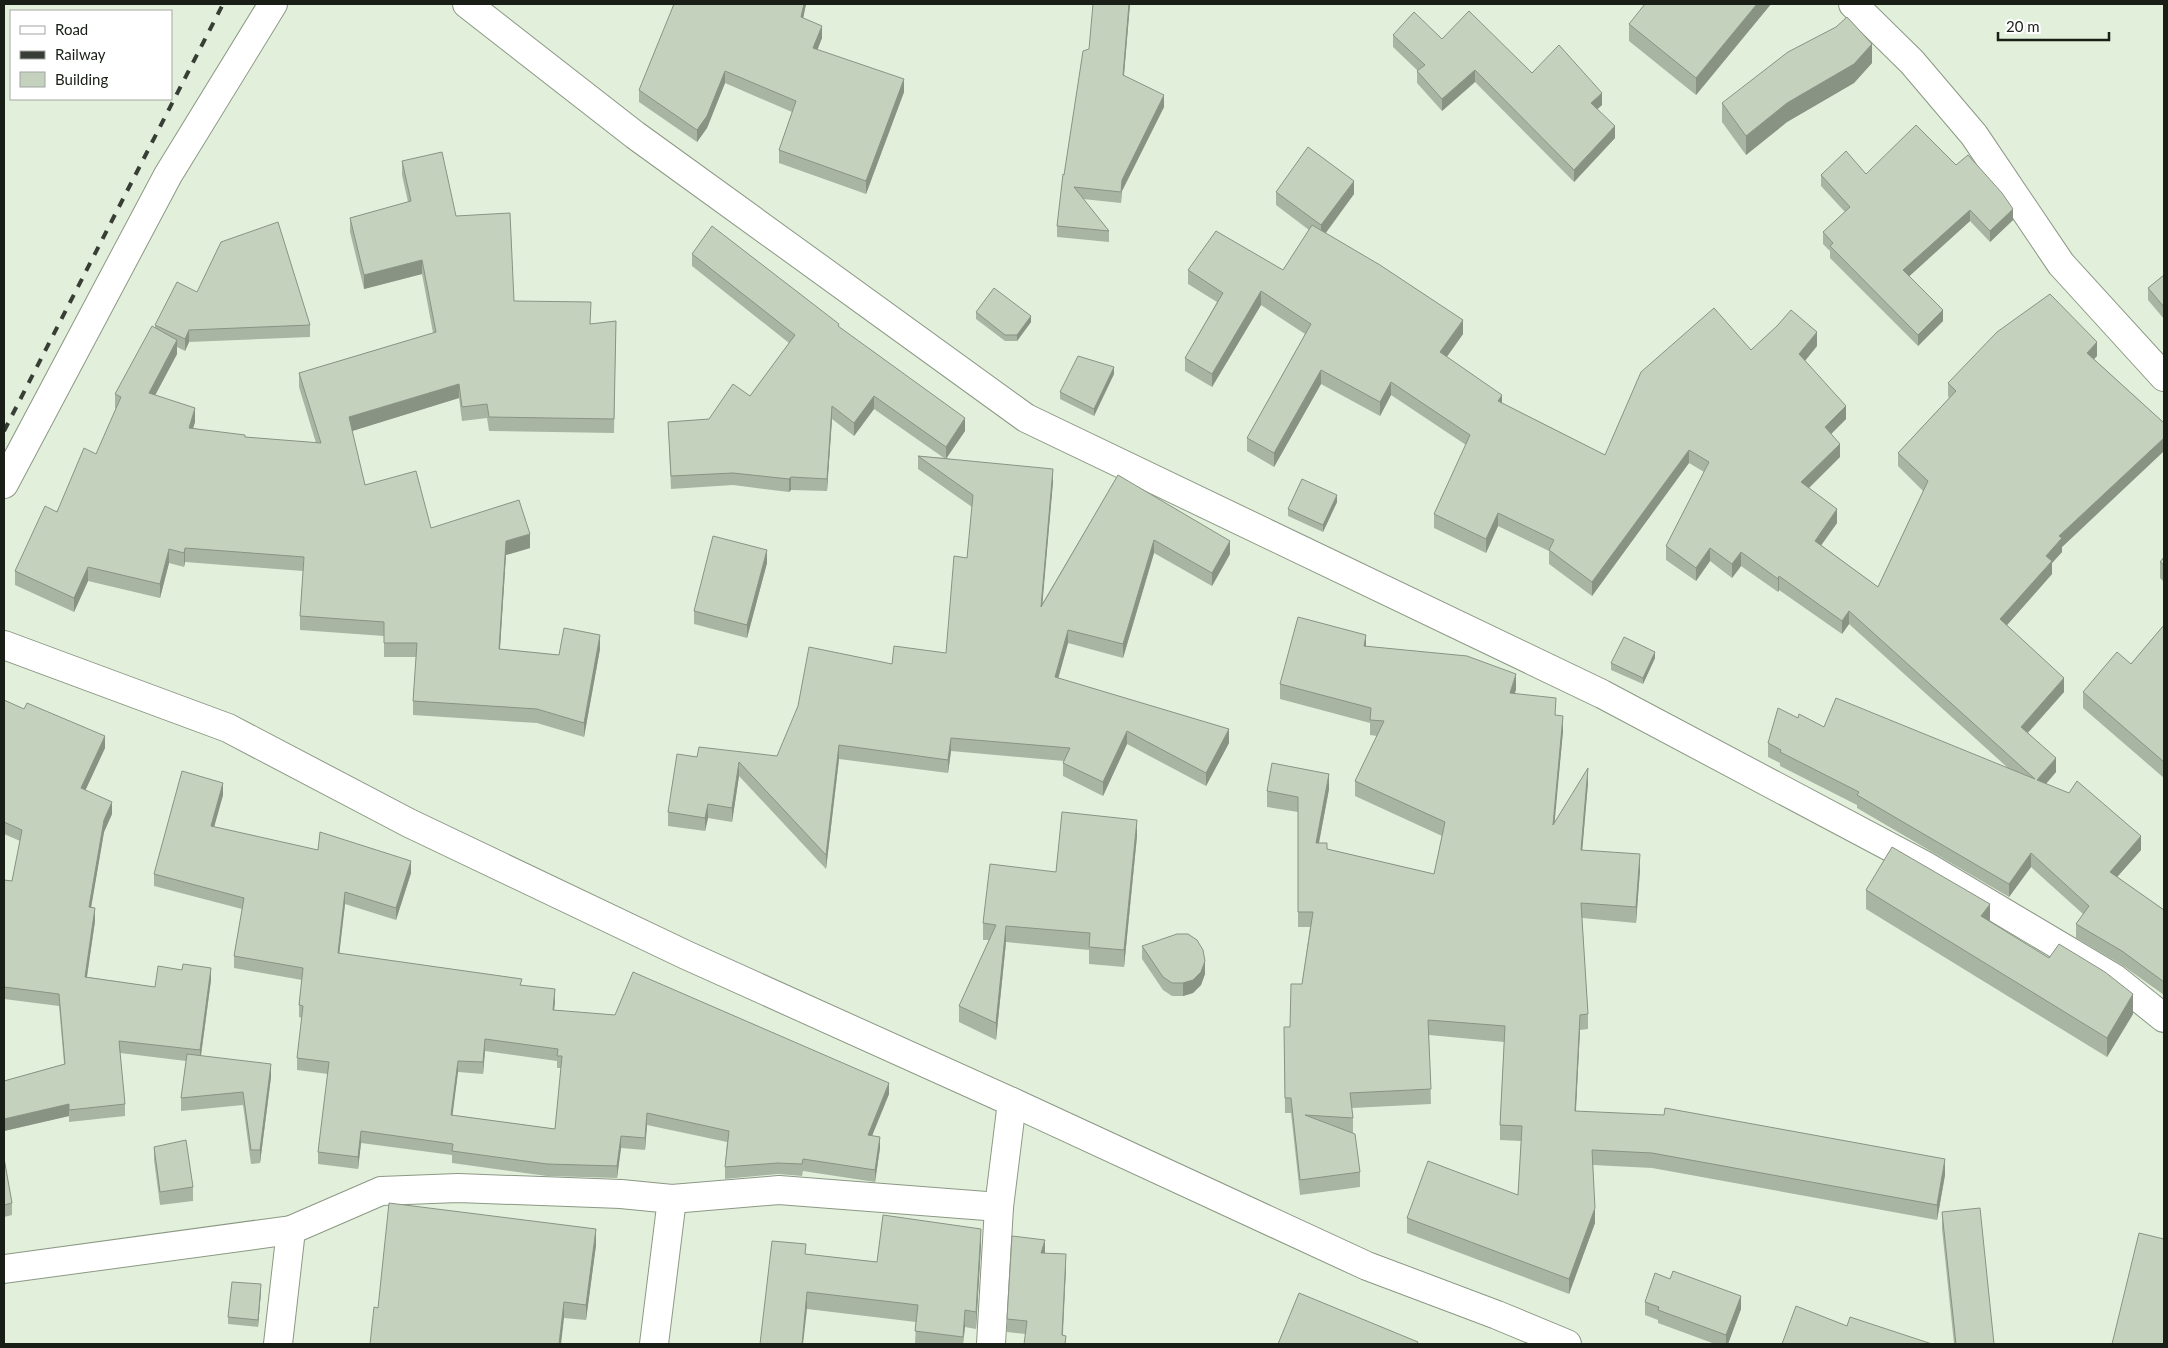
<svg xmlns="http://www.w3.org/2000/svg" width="2168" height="1348" viewBox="0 0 2168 1348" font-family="Lato,sans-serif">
<rect width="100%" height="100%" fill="#e2f0db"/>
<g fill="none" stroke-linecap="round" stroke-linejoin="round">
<g stroke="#8b9884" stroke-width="30">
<g id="minor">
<path d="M467,4L635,135L1026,418L1602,694L1924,865L2114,978L2164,1018"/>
<path d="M1853,4L1912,62L1974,135L2061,264L2164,377"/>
<path d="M4,484L168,175L273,4"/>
<path d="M4,645L228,728L409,823L686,955L1012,1102L1367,1266L1497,1315L1567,1344"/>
<path d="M4,1269L291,1230L381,1191L458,1188L621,1194L672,1199L779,1190L999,1207"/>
<path d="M278,1344L291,1230"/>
<path d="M654,1344L672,1199"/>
<path d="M991,1344L999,1207L1012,1102"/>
</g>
</g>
<use href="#minor" stroke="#fff" stroke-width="28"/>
<path stroke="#383e35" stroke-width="4" stroke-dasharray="9 9" stroke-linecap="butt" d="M4,431L223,4"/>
</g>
<g fill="#a9b5a3" fill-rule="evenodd">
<path d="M806,4L803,18L822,38L817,50L904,92L866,194L779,163V150L792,112L725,83L707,128L697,142L639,102V90Z"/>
<path d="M1130,4L1124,75L1164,107L1122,191L1121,203L1083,199L1109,231V242L1057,237V226L1064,175Z"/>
<path d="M1771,4L1696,95L1629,41V24Z"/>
<path d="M1393,35L1442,39L1532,73L1602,105L1597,109L1615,138L1574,182L1475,82L1442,111L1417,83V71H1418L1393,47Z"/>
<path d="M1872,63L1854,83L1787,122L1746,155L1722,122V103Z"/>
<path d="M402,161L456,216L514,301L591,324L616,321L614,433L489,431L487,418L462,421L459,398L352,431L365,485L431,528L530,548L506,555L500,649L559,655L600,649L584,737L537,723L413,715V701L416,657H384V636L300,630V616L303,571L185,562L184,567L169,563L160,598L88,581L74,612L15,585V571L96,454L116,409L115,408V394L155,328V325L197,292L310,325V337L189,342L185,351L177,347V354L155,395L195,422L193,428L245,437L316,443L299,387V373L433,333L422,274L364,289L350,232V218L408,202L402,175Z"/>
<path d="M1956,165L2013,220L1990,242L1970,221L1909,276L1943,321L1918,346L1830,258V251L1823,244V232L1845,212L1821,186V175L1866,174Z"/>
<path d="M1276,192L1354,194L1326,233L1463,334L1447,357L1502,403L1605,455L1751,350L1817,346L1805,361L1846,419L1831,434L1840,457L1808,488L1837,523L1821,545L1878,587L1923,491L1898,466V453L1949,398L1948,396V383L2097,356L2094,359L2164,423V451L2062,547V552L2052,563V574L2007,625L2064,692L2028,733L2056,772L2046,784L2141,850L2117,877L2164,910V995L2122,965L2076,938V924L2083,914L2031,867L2009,897L1857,808V805L1780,766V763L1768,757V743L1798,718L1824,727L2008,768L1849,624L1842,634L1779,590L1778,592L1741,566L1732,578L1710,561L1696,581L1666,560V546L1704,472L1689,463L1592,596L1549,564V551L1498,526L1486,553L1434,528V514L1466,445L1391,395L1380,416L1321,384L1274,467L1247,451V438L1305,334L1261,305L1212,387L1185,371V358L1217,302L1188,284V270H1283L1309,230L1276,205Z"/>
<path d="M692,254L839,328L965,431L946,458L1053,482L1042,604L1118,475L1230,554L1212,586L1154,553L1123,658L1068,643L1058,678L1229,743L1206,786L1127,744L1103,796L1063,776V763L1064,761L951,751L948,773L839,759L826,869L739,776L732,822L708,818L705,831L668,826V812L697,757L777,756L892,664L946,653L967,558L972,507L918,469V456L944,458L874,409L854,436L832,419L827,491L791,490L789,492L733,485L671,489L668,422L709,419L750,396L789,343L692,266Z"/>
<path d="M2164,275V319L2148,300V288Z"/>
<path d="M976,312L1031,322L1017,341H1005L976,319Z"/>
<path d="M1114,374L1094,416L1060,399V392Z"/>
<path d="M1337,502L1323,532L1288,516V509Z"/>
<path d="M2164,557V582L2160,578V562Z"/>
<path d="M767,563L747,638L694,624V611Z"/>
<path d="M2164,625V778L2083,708V692L2131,664Z"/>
<path d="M1366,646L1516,689L1515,694L1556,715L1563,731L1554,822L1588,783L1582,850L1640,870L1636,923L1582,918L1588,1014V1029L1580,1030L1576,1111L1945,1175L1937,1220L1652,1168L1593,1165L1595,1223L1569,1294L1407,1233V1218L1518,1195L1521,1141L1500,1140V1125L1504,1042L1429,1035L1431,1104L1352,1108L1353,1118V1133H1352L1360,1172V1187L1300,1195L1291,1113H1285L1284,1027H1290L1302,984L1310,927H1298V812L1267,807V791L1329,789L1319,843L1327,849L1434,874L1442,836L1355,796V781L1377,736L1370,735V723L1280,699V684Z"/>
<path d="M1655,658L1643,684L1611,670V663Z"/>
<path d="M4,700L105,748L85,790L112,814L104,832L91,908L95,921L87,977L155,987L211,980L201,1056L271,1077L260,1163L251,1164L243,1105L181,1111V1098L186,1061L120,1053L125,1104V1116L69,1122V1116L4,1131V1081L64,1064L59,1006L4,999V880L12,881L20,841L4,834Z"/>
<path d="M223,795L214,827L411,873L396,920L345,904L339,954L522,985L555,1001L554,1010L889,1094L872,1135L880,1148L875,1182L803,1171L802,1176L778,1174L725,1179V1167L727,1142L647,1125L645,1150L621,1148L617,1178L547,1176L452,1163V1155L361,1143L358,1169L318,1164V1152L328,1074L297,1070V1058L302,1018L299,1017V1005L302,980L234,968V956L242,909L154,886V874ZM485,1051L557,1061V1068H561L555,1129L452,1115L458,1072L483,1074Z"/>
<path d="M1137,836L1124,967L1089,964V950L1006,942L996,1040L959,1022V1006L989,940H983V923L1056,872Z"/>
<path d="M1866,890L1990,922L2049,958L2133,1014L2107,1057L1866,909Z"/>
<path d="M1142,946L1205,974L1201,985L1193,993L1183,996H1172L1163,990L1142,959Z"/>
<path d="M154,1147L193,1187V1201L160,1205L154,1160Z"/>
<path d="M4,1158L12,1203V1215L4,1217Z"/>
<path d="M1942,1212L1994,1344H1954L1942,1229Z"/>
<path d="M596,1245L586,1320L564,1318L378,1308Z"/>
<path d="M981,1245L976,1329L965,1327L963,1344H915L916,1322L807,1309L806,1254L877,1262Z"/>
<path d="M1045,1253L1066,1267L1063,1335L1066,1344L1026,1334L1007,1332V1319Z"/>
<path d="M261,1291L258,1327L228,1324V1317Z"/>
<path d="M1645,1302L1741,1309L1728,1344H1715L1658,1323V1320L1645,1315Z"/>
</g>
<g fill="#899384">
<path d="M804,4H806L801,29V17Z"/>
<path d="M1129,4H1130L1123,86V75Z"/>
<path d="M1757,4H1771L1696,95V78Z"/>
<path d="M822,26V38L813,61V48Z"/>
<path d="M1872,44V63L1854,83L1787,122L1746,155V136L1787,103Z"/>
<path d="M1475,70V82L1442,111V99Z"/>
<path d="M725,71V83L707,128L697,142V130Z"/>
<path d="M904,79V92L866,194V181Z"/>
<path d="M1602,93V105L1591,115V103Z"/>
<path d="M1164,95V107L1122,191L1121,203L1122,180Z"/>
<path d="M1615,126V138L1574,182V170Z"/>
<path d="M1354,181V194L1321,239V225Z"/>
<path d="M2013,209V220L1990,242V231Z"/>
<path d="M1970,210V221L1903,282V270Z"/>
<path d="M422,260V274L364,289V275Z"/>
<path d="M1261,291V305L1212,387V374Z"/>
<path d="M1943,310V321L1918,346V335Z"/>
<path d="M1031,316V322L1017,341V335Z"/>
<path d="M1463,320V334L1440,366V352Z"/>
<path d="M189,330V342L185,351V339Z"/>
<path d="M1817,332V346L1799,368V354Z"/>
<path d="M177,340V354L149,407V393Z"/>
<path d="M2097,342V356L2087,366V353Z"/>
<path d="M1114,367V374L1094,416V409Z"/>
<path d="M1321,370V384L1274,467V453Z"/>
<path d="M1391,382V395L1380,416V402Z"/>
<path d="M459,384V398L349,432V417Z"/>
<path d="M1502,395V409L1498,401Z"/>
<path d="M874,396V409L854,436V423Z"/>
<path d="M832,406V419L827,491V479Z"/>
<path d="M1846,406V419L1825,440V427Z"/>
<path d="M195,408V422L189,442V428Z"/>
<path d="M965,418V431L946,459V447Z"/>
<path d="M2164,438V451L2062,547V552L2052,563V574L2000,633V619L2046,556L2059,536Z"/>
<path d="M1840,444V457L1801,496V482Z"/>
<path d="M1689,450V463L1592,596V582Z"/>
<path d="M1053,469V482L1041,620V607Z"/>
<path d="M791,477V490L789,492V479Z"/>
<path d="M1337,495V502L1323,532V525Z"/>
<path d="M1837,509V523L1815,554V541Z"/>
<path d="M1498,513V526L1486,553V539Z"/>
<path d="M530,534V548L506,555L499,663V649L506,541Z"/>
<path d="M1154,540V553L1123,658V644Z"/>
<path d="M1230,541V554L1212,586V573Z"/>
<path d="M185,548V562L184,567V553Z"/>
<path d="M1710,548V561L1696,581V568Z"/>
<path d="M169,549V563L160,598V584Z"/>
<path d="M767,550V563L747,638V625Z"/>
<path d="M1741,552V566L1732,578V564Z"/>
<path d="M88,567V581L74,612V598Z"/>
<path d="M1779,576V590L1778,592V579Z"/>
<path d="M1849,611V624L1842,634V621Z"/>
<path d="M1068,630V643L1055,690V677Z"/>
<path d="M600,635V649L584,737V723Z"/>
<path d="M1366,635V651L1364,646Z"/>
<path d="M1655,652V658L1643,684V678Z"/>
<path d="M1516,674V689L1510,708V693Z"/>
<path d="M2064,678V692L2021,740V727Z"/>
<path d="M1563,716V731L1553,840V825Z"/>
<path d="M1229,729V743L1206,786V773Z"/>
<path d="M1127,731V744L1103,796V782Z"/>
<path d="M105,736V748L81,800V788Z"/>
<path d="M951,738V751L948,773V760Z"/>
<path d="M839,745V759L826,869V855Z"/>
<path d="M2056,758V772L2037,794V780Z"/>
<path d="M739,762V776L732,822V808Z"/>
<path d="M1588,768V783L1581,865V850Z"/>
<path d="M1329,774V789L1316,858V843Z"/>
<path d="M223,783V795L211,838V826Z"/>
<path d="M112,802V814L104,832L89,919V907L104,820Z"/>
<path d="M708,804V818L705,831V818Z"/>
<path d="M1137,820V836L1124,967V950Z"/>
<path d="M2141,836V850L2110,885V872Z"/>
<path d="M2031,853V867L2009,897V884Z"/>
<path d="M1640,854V870L1636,923V907Z"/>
<path d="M411,861V873L396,920V908Z"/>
<path d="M345,892V904L338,965V953Z"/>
<path d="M1990,904V923L1981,916Z"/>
<path d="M95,908V921L85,989V977Z"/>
<path d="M1006,926V942L996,1040V1023Z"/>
<path d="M1205,961V974L1201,985L1193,993L1183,996V983Z"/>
<path d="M211,968V980L200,1062V1050Z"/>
<path d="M555,989V1001L553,1022V1010Z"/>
<path d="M2133,994V1014L2107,1057V1038Z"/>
<path d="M1580,1015V1030L1575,1126V1111Z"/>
<path d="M485,1039V1051L483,1074V1062Z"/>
<path d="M458,1061V1072L451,1127V1115Z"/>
<path d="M271,1064V1077L260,1163V1150Z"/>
<path d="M889,1083V1094L868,1146V1135Z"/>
<path d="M69,1104V1116L4,1131V1119Z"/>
<path d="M647,1113V1125L645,1150V1138Z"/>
<path d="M361,1131V1143L358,1169V1157Z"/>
<path d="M621,1136V1148L617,1178V1166Z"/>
<path d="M880,1137V1148L875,1182V1170Z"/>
<path d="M1945,1159V1175L1937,1220V1205Z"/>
<path d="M1595,1208V1223L1569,1294V1279Z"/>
<path d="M596,1229V1245L586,1320V1305Z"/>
<path d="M981,1229V1245L976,1329V1312Z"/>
<path d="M1045,1240V1253H1041Z"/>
<path d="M1066,1254V1267L1062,1344V1335Z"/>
<path d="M261,1284V1291L258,1327V1320Z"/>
<path d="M807,1292V1309L803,1344H802Z"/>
<path d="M1741,1296V1309L1728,1344H1726V1335Z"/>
<path d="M564,1302V1318L561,1344H559Z"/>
<path d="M965,1310V1327L963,1344Z"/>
</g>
<g fill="#c4d2bd" stroke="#899384" fill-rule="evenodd">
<path d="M674,4H804L801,17L822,26L813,48L904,79L866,181L779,150L796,101L725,71L707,116L697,130L639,90Z"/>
<path d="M1093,4H1129L1123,75L1164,95L1122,180L1121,192L1074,187L1109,231L1057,226L1063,174L1064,175L1083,51L1089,49Z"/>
<path d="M1645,4H1757L1696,78L1629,24Z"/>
<path d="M1469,11L1532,73L1559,45L1602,93L1591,103L1615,126L1574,170L1475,70L1442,99L1417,71L1425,65L1393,35L1414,12L1442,39Z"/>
<path d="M1847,17L1872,44L1854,64L1787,103L1746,136L1722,103L1788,52L1836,27Z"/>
<path d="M1916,125L1956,165L1968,155L2002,193L2013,209L1990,231L1970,210L1903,270L1943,310L1918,335L1830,246L1833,243L1823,232L1850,207L1821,175L1846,151L1866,174Z"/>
<path d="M1308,147L1354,181L1321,225L1276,192Z"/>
<path d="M442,152L456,216L510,213L514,301L591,302L590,324L616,321L614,419L489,417L487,404L462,407L459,384L349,417L365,485L416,471L431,528L519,500L530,534L506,541L499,649L559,655L564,628L600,635L584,723L537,709L413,701L417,643H384V622L300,616L304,557L185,548L184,553L169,549L160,584L88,567L74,598L15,571L45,506L57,512L84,448L96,454L121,397L115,394L152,326L177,340L149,393L195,408L189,428L245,435V437L321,443L299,373L436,332L422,260L364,275L350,218L411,201L402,161Z"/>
<path d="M278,222L310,325L189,330L185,339L155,325L177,282L197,292L221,242Z"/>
<path d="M1312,225L1380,265L1463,320L1440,352L1502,395L1498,401L1605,455L1641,372L1714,308L1751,350L1777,326L1791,310L1817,332L1799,354L1846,406L1825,427L1840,444L1801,482L1837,509L1815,541L1878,587L1928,481L1898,453L1956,391L1948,383L1997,332L2050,294L2097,342L2087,353L2164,423V438L2059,536L2062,538L2046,556L2052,561L2000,619L2064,678L2021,727L2056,758L2037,780L2069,793L2077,781L2141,836L2110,872L2164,910V982L2122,951L2076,924L2089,906L2031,853L2009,884L1857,795L1859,792L1780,752L1781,750L1768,743L1778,708L1798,718L1799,714L1824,727L1836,698L2035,779L1849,611L1842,621L1779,576L1778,579L1741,552L1732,564L1710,548L1696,568L1666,546L1709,462L1689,450L1592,582L1549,550L1554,540L1498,513L1486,539L1434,514L1470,435L1391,382L1380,402L1321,370L1274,453L1247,438L1311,324L1261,291L1212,374L1185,358L1223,293L1188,270L1216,231L1283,270Z"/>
<path d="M712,226L839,324L838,326L965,418L946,447L874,396L854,423L832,406L827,479L791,477L789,479L733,473L671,476L668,422L709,419L733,384L750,396L795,335L692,254Z"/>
<path d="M2164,275V307L2148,288Z"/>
<path d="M994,288L1031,316L1017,335H1005L976,312Z"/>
<path d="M1078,356L1114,367L1094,409L1060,392Z"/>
<path d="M918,456L1053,469L1041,607L1118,475L1230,541L1212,573L1154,540L1123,644L1068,630L1055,677L1229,729L1206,773L1127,731L1103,782L1063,763L1070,748L951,738L948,760L839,745L826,855L739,762L732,808L708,804L705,818L668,812L677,754L697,757L699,747L777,756L798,706L809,647L892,664L894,646L946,653L954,556L967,558L973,495Z"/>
<path d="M1302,479L1337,495L1323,525L1288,509Z"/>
<path d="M713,536L767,550L747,625L694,611Z"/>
<path d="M2164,557V565L2160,562Z"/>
<path d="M1298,617L1366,635L1364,646L1467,656L1516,674L1510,693L1556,698L1555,715L1563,716L1553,825L1588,768L1581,850L1640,854L1636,907L1581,903L1588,1014L1580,1015L1575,1111L1664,1115L1665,1108L1945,1159L1937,1205L1652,1153L1592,1150L1595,1208L1569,1279L1407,1218L1428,1161L1518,1195L1522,1126L1500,1125L1505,1026L1428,1020L1431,1089L1350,1093L1353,1118L1305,1115L1355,1134L1360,1172L1300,1180L1291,1098H1285L1284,1027H1290L1291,984H1302L1313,912H1298V797L1267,791L1272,763L1329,774L1316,843H1327V849L1434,874L1445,822L1355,781L1384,721L1370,720L1371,708L1280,684Z"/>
<path d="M2164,625V762L2083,692L2117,652L2131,664Z"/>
<path d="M1624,637L1655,652L1643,678L1611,663Z"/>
<path d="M4,700L24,709L27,703L105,736L81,788L112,802L104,820L89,907L95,908L85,977L155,987L158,966L182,970L183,964L211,968L200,1050L119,1041L125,1104L69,1110V1104L4,1119V1081L65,1064L59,994L4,987V880L12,881L22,830L4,822Z"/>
<path d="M182,771L223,783L211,826L318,850L320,832L411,861L396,908L345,892L338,953L522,979L520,985L555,989L553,1010L615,1015L633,972L889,1083L868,1135L880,1137L875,1170L803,1159L802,1164L778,1163L725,1167L729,1131L647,1113L645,1138L621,1136L617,1166L547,1164L452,1151L453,1144L361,1131L358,1157L318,1152L329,1062L297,1058L303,1006L299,1005L303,968L234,956L244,898L154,874ZM485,1039L558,1049L557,1056H562L555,1129L451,1115L458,1061L483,1062Z"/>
<path d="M1062,812L1137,820L1124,950L1089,947L1090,933L1006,926L996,1023L959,1006L996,925L983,923L990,864L1056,872Z"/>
<path d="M1892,847L1990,904L1981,916L2049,958L2059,944L2105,972L2133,994L2107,1038L1866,890Z"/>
<path d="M1177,934H1188L1197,940L1203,950L1205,961L1201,972L1193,980L1183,983H1172L1163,977L1142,946Z"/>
<path d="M187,1054L271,1064L260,1150H251L243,1092L181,1098Z"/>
<path d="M186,1140L193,1187L160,1192L154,1147Z"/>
<path d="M4,1158L12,1203L4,1205Z"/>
<path d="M389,1203L596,1229L586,1305L564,1302L559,1344H370L374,1307L378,1308Z"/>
<path d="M1980,1208L1994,1344H1956L1942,1212Z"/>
<path d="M883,1215L981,1229L976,1312L965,1310L963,1337L915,1331L918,1305L807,1292L802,1344H760L772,1241L806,1244L805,1254L877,1262Z"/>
<path d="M2139,1233L2164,1239V1344H2112Z"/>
<path d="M1012,1236L1045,1240L1041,1253L1066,1254L1062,1335L1066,1336L1065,1344H1024L1027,1321L1007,1319Z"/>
<path d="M1673,1271L1741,1296L1726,1335L1658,1310L1659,1307L1645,1302L1655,1273L1670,1279Z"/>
<path d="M232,1282L261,1284L258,1320L228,1317Z"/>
<path d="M1299,1293L1418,1342L1417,1344H1278Z"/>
<path d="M1796,1306L1847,1326L1850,1317L1932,1344H1782Z"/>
</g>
<rect width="2168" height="1348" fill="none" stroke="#191e17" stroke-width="10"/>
<rect x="10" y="10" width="162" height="90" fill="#ffffff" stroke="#a3a5a2"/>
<rect x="20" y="26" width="25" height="8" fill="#ffffff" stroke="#a3a5a2"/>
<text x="55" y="35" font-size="15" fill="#191e17">Road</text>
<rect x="20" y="51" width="25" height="8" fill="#383e35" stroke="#a3a5a2"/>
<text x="55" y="60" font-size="15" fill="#191e17">Railway</text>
<rect x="20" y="72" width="25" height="15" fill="#c4d2bd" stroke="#a3a5a2"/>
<text x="55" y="85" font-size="15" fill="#191e17">Building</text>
<path d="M1998 32v8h111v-8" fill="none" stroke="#191e17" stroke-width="2.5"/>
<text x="2006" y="32" font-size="15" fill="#191e17" stroke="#ffffff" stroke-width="4" paint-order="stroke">20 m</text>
</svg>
